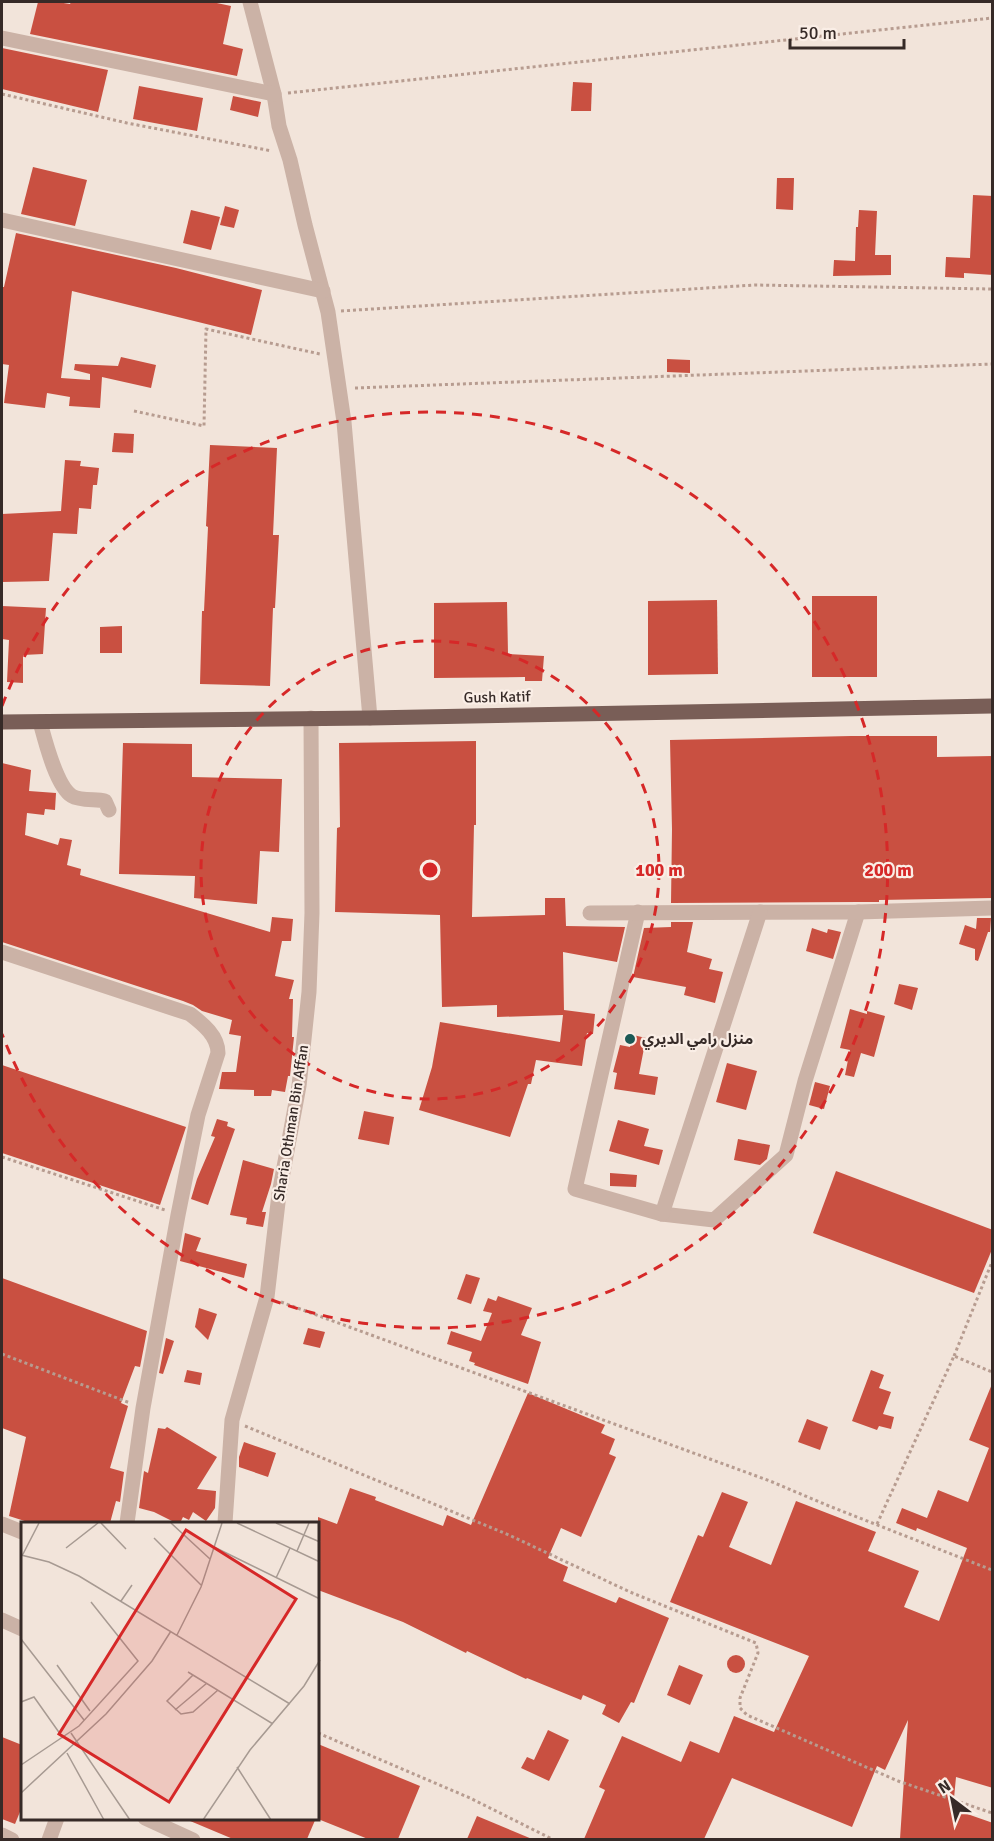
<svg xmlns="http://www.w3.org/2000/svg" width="994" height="1841" viewBox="0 0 994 1841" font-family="Signika,'Noto Sans Arabic',sans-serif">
<rect width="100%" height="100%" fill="#f2e4da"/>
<g fill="#c95041">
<path d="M38,2H57L70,4L71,2H212L231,6L223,44L243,49L237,76L30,34Z"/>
<path d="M2,48L108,70L98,112L2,89Z"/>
<path d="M573,82L592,83L591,111H571Z"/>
<path d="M139,86L203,98L197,131L133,119Z"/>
<path d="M233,96L261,102L258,117L230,110Z"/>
<path d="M33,167L87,180L75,226L21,214Z"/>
<path d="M777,178H794L793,210L776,209Z"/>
<path d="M973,195L993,196V275L964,273V278L945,277L946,257L970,258Z"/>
<path d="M225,206L239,210L234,228L220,225Z"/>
<path d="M191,210L220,217L211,250L183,243Z"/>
<path d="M859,210L877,211L875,255H891V275L833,276L834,260L855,261L856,227H858Z"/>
<path d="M16,233L176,268L262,290L251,335L72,291L61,378L90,380V374L74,370L75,364L118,366L121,357L156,365L151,388L102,377L100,408L69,406L70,397L47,393L45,408L4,403L9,365L2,364V287H4Z"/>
<path d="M667,359L690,360V373L667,372Z"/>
<path d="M114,433L134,434L133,453L112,452Z"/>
<path d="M210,445L277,448L273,535H279L275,608H273L270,686L200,684L202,611H204L208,527L206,526Z"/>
<path d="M65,460L81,461L80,466L99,468L97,485H93L91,509L79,508L77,534L53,533L49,581L2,582V514L61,511Z"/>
<rect x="812" y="596" width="65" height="81"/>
<path d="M717,600L718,674L648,675V601Z"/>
<path d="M507,602L508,654L544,656L542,681H525V677L434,678V603Z"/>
<path d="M2,606L46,608L43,654L23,655V683L7,682L9,640L2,639Z"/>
<path d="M122,626V653H100V627Z"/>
<path d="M851,736H937V757L993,756V898L879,900V902H858L671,903L672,829L670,740Z"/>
<path d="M476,741V825H474L472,917L545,915V898H565L566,926L625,927L617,962L563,952L564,1011V1010L595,1014L593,1034L587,1033L582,1066L536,1060L531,1084H528L510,1137L419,1110L432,1067L440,1022L560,1042L563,1015L497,1017V1005L442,1007L440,915L335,912L337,828L340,827L339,743Z"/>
<path d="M123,743L192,744V777L282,779L279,852L260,851L257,904L194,898L195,876L119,874Z"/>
<path d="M2,763L31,770L29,791L56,793L55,810L45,809L44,815L27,813L25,835L58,845L60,838L72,840L67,865L81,869L80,875L270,932L272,917L293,919L291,941H282L275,976L294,980L289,999H293L292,1037H294L290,1076H288L285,1092L272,1090L271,1096H254V1090L219,1089L222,1072H236L241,1036L229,1034L232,1020L202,1011L193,1005L183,1001L2,942Z"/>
<path d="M977,918H991L990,932H988L978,961L975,960V949L959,944L965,925L976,929Z"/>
<path d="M671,922H693L687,952L712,959L709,969L723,972L715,1003L684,995L686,987L633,977L644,928L671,927Z"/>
<path d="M812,928L827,933L828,929L841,932L833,959L806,951Z"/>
<path d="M899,984L918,988L912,1010L894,1004Z"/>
<path d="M850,1009L867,1014V1011L885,1016L874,1057L861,1053L854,1077L845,1075L850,1050L840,1048Z"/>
<path d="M633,1035L646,1038L639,1074L658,1077L655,1095L614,1089L617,1073L613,1072L620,1045L630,1047Z"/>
<path d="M727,1063L757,1071L746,1110L716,1102Z"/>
<path d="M2,1065L186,1127L160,1205L2,1153Z"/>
<path d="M815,1082L830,1086L824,1109L809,1105Z"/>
<path d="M364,1111L394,1117L389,1145L358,1139Z"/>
<path d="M217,1119L228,1122L227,1126L235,1129L208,1205L191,1199L197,1179L215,1137L211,1136Z"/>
<path d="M618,1120L649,1129L644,1146L663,1150L659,1165L609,1151Z"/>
<path d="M738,1139L770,1145L767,1159L760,1165L734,1160Z"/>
<path d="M243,1160L274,1169L271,1184L262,1212H266L263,1227L246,1224L247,1218L230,1215Z"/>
<path d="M836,1171L993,1230V1247L974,1293L813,1233Z"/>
<path d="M610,1173L637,1175L636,1187L610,1186Z"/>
<path d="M185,1233L201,1238L196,1251L247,1264L244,1278L180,1261Z"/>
<path d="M466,1274L480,1278L471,1304L457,1299Z"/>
<path d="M2,1278L147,1331L140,1367L135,1366L121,1403L128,1406L110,1468L124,1472L120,1502L116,1501L110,1523H31L9,1516L26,1437L2,1428Z"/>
<path d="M498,1296L532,1308L521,1335L541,1342L528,1384L474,1365L475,1363L469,1361L472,1352L447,1344L451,1331L481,1341L492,1313L483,1311L488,1298L496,1301Z"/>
<path d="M199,1308L217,1314L208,1340L195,1327Z"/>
<path d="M308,1328L325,1332L320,1348L303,1344Z"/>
<path d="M166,1338L174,1341L163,1374L159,1373Z"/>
<path d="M187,1370L202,1373L200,1385L184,1382Z"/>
<path d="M871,1370L884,1375L879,1388L891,1392L883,1414L894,1417L891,1429L879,1426L877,1430L852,1421Z"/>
<path d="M992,1384L993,1788L956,1777L953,1809L993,1823V1839H900L908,1720L885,1770L877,1766L852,1827L732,1778L704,1839H584L605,1790L599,1787L622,1736L681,1762L690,1741L719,1753L734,1716L774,1732L809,1656L670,1602L698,1535L703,1537L722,1492L748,1502L729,1547L771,1565L796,1501L876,1532L868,1551L919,1571L904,1607L939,1621L967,1548L917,1528L916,1531L896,1523L902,1508L927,1518L938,1490L968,1502L989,1448L969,1440Z"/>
<path d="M528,1393L605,1425L601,1433L615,1439L609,1454L616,1457L581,1537L561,1528L548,1558L568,1567L563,1581L616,1603L619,1597L669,1618L634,1703L631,1702L619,1723L602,1714L606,1705L583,1695L581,1700L527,1678L526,1679L467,1651L466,1653L403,1622L318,1590V1517L337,1524L350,1488L376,1497L375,1500L443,1526L447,1515L471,1525Z"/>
<path d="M807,1419L828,1427L820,1450L798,1442Z"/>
<path d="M167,1427L217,1457L197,1489L216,1491L215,1508L206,1521L193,1512L189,1520L183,1517L180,1523H176L154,1512L139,1508L144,1471L148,1473L158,1428L165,1429Z"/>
<path d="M244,1442L276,1453L268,1477L239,1467V1457Z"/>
<circle cx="736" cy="1664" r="9"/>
<path d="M679,1665L703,1675L690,1705L667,1695Z"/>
<path d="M548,1730L569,1740L549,1781L521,1768L527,1757L534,1760Z"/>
<path d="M2,1737L22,1745V1807L15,1824L2,1819Z"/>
<path d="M318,1744L420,1786L398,1839H368L318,1819Z"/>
<path d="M477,1816L532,1839H467Z"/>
<path d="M183,1818H316L307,1839H233Z"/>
</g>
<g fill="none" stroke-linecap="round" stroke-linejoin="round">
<g stroke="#b79c90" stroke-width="3" stroke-dasharray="3 3" stroke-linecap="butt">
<path d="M288,93L992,18"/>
<path d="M2,94L127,123L272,151"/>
<path d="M341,311L755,285L992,289"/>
<path d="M355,388L992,364"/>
<path d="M134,411L204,426L206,329L320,354"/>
<path d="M2,1157L165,1210"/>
<path d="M281,1302L770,1481L829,1506L992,1570"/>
<path d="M2,1354L130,1403"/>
<path d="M954,1356L992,1262"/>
<path d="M245,1426L509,1535L630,1592L756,1643L758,1653L740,1698V1708L747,1715L898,1781L992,1813"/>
<path d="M877,1524L954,1356L992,1372"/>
<path d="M318,1733L470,1798L554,1840"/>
</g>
<g stroke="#cbb2a6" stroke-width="15">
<path d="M250,2L274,94L279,126L290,160L305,225L328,312L344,422L370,718"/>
<path d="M2,38L274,94"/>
<path d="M2,220L323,291"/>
<path d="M40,722C45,740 56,786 72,796C80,801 96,799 105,801L109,810"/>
<path d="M638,912L575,1189L662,1214L714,1220L786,1155L805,1081L858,912"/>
<path d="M590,913L858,912L992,908"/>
<path d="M2,952L190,1014C203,1024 218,1036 218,1053L198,1115L178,1215L143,1408L127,1523"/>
<path d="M662,1214L760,912"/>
<path d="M225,1523L232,1420L267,1297L279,1194L299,1086L309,992L312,913L311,718"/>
<path d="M2,1524L22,1532"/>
<path d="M2,1620L22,1629"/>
<path d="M145,1818L193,1840"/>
<path d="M2,1835L12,1840"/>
<path d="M49,1840L57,1818"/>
</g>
<path stroke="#795e57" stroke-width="15" d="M2,722L370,718L992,706"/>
</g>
<g fill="none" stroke="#d62828" stroke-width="3" stroke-dasharray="10 8">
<circle cx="430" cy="870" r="229"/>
<path d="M2 706A458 458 0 1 1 2 1034"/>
</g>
<circle fill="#1b5955" stroke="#faeee6" stroke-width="2" cx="630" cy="1039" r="6"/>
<g text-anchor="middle" stroke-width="4.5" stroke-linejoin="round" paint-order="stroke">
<g font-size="15" fill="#362a27" stroke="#faeee6">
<text transform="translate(497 697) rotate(-1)" y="5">Gush Katif</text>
<text transform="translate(291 1123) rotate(-81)" y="5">Sharia Othman Bin Affan</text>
</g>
<g font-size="15" font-weight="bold" fill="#362a27" stroke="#faeee6" text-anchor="start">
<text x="642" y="1044">منزل رامي الديري</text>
</g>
</g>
<g transform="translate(21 1522)">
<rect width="298" height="298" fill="#f2e4da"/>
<path fill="none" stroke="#a79a92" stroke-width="1.5" d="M80,1L105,27M150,1L189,37M216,1L299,40M255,1L299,20M133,16L180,63M193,25L299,77M45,26L77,1M276,29L288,1M0,33L28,40L58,54L269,182M1,34L18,1M255,56L269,26M100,79L111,63M156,113L180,65L201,1M0,117L63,198M36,143L69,189M167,150L252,202M172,153L146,179L160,192L172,190L197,168M0,180L13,175L42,216M154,188L186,161M50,211L109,298M46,231L83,298M0,243L58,204L117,139L70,80M216,245L250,298M0,271L85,192L131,139L150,109M182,298L229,228L283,164L299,138"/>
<path fill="#d62828" fill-opacity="0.15" stroke="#d62828" stroke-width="3" d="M165,8L275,77L148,280L38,212Z"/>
<rect width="298" height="298" fill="none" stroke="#362a27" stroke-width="3"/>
</g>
<circle cx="430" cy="870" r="9" fill="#d62828" stroke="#faeee6" stroke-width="3"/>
<g font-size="18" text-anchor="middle" font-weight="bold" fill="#d62828" stroke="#faeee6" stroke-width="4.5" stroke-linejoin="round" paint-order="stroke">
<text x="659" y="876">100 m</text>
<text x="888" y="876">200 m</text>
</g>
<rect width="994" height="1841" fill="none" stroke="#362a27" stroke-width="6"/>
<g transform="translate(952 1799) rotate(328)" stroke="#faeee6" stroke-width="4.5" paint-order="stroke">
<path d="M0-4.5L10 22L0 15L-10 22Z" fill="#362a27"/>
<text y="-9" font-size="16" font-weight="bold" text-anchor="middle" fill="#362a27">N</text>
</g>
<path d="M790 39v9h114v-9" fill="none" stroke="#362a27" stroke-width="3"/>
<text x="799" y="39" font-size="18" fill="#362a27" stroke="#faeee6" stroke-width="4.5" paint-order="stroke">50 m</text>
</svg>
